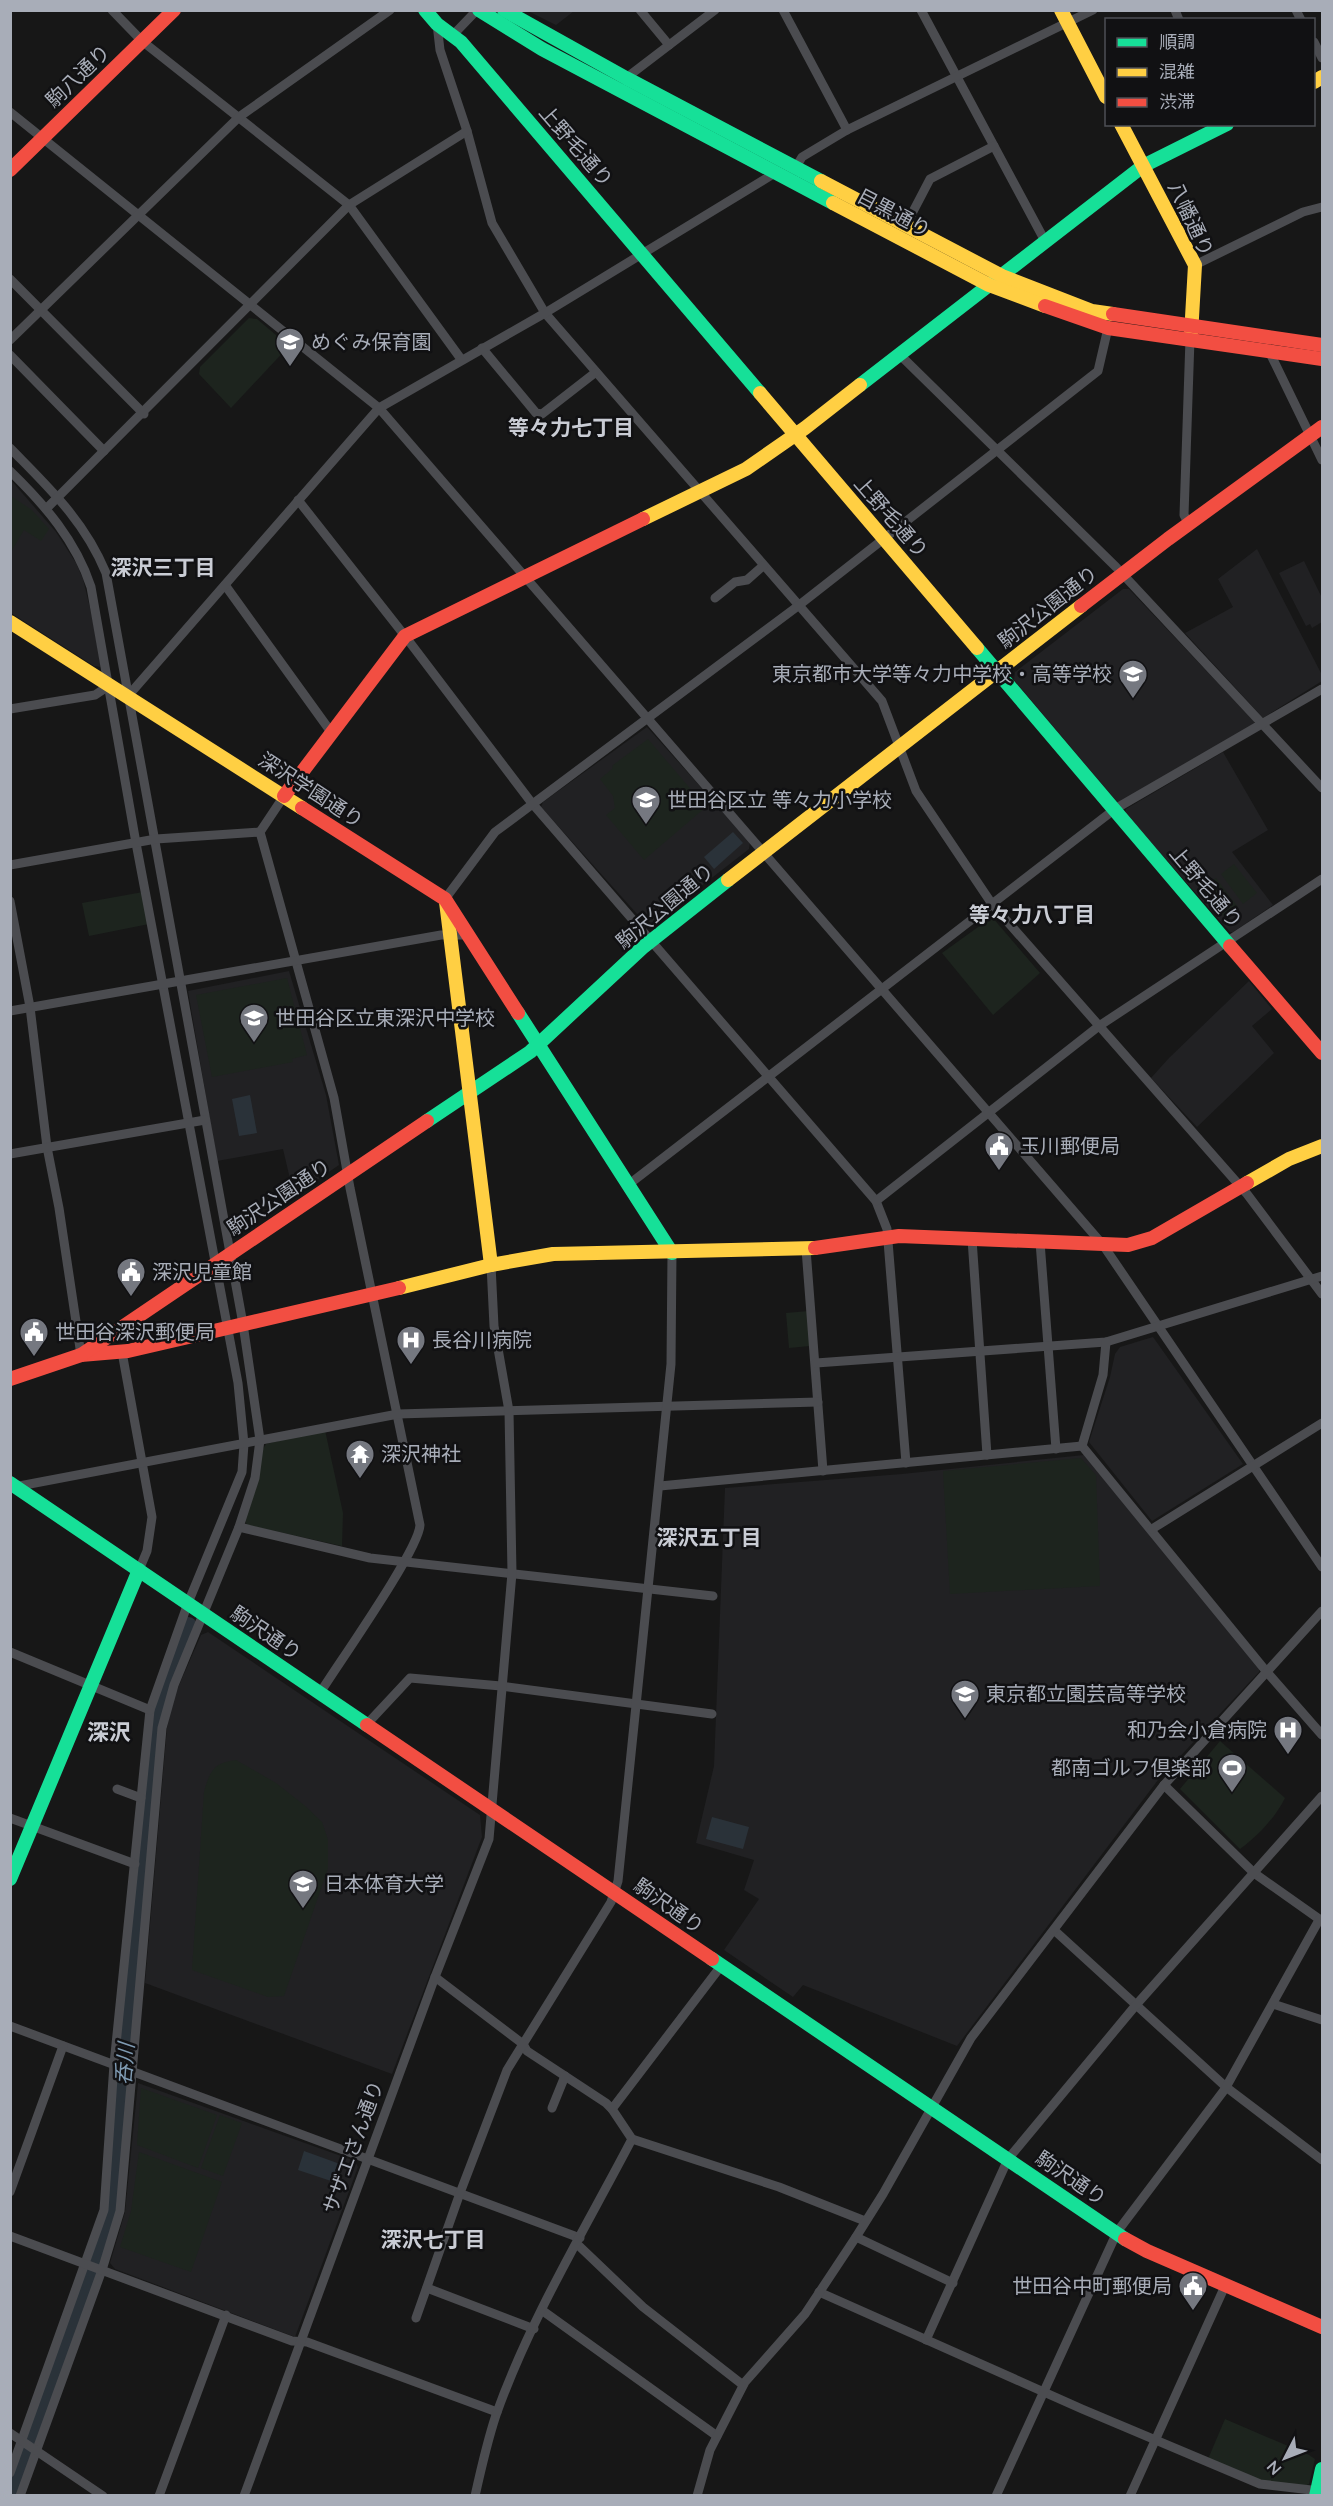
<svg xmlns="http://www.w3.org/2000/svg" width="1333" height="2506" viewBox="0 0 1333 2506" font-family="Lato,'Noto Sans JP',sans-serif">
<rect width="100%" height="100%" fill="#171717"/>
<g fill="#212123">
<path d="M528,11H574L556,25Z"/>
<path d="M10,479L56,532L76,563L83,579L92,616L101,667L94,666L11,613Z"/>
<path d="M1257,549L1322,675V681L1263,718L1185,633L1233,607L1218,579Z"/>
<path d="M1304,561L1322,598V622L1312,628L1310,624L1306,626L1279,573Z"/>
<path d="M1123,589H1129L1254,721V724L1118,803L1014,680L1015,672Z"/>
<path d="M647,727L750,842L749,849L651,925H647L541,807L543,802Z"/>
<path d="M1223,752L1268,830L1232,852L1273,905L1233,932H1230L1125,813L1126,809Z"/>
<path d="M289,971L326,1095L339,1165L294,1196L283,1149L217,1161L188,991Z"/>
<path d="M1249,981L1272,1009L1252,1026L1274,1053L1197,1127L1151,1078L1169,1058Z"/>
<path d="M1153,1337L1243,1464L1152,1521L1089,1442L1110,1377L1115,1354L1120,1347Z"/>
<path d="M1084,1455L1259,1667V1672L1158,1780L957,2046L803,1985L793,1997L724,1950L759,1899L744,1890L754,1860L696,1843L714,1766L725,1488L902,1474Z"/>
<path d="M208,1632L480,1815L482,1837L392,2074L145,1983L167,1728L172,1701L201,1635Z"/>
<path d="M138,2083L355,2161L358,2167L295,2337L115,2269L110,2263L125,2212Z"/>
</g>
<g fill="#1d241e">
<path d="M249,318L257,319L289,346L231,408L199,374L200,367Z"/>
<path d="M11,496L32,510L49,529L41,541L24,530L11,552Z"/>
<path d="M648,739L706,807L644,860L606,815L615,808L613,796L600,779L612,769L613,765Z"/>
<path d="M1234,864L1257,893L1243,904L1221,874Z"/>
<path d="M1216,878L1238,907L1225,918L1202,889Z"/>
<path d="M143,892L149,924L89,936L82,903Z"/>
<path d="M992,917L1040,973L993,1015L942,953Z"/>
<path d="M287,978L307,1055L292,1059L293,1062L212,1077L196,995Z"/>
<path d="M809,1311L810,1346L789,1348L786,1313Z"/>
<path d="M325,1430L343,1513L342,1546L247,1525L245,1521L256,1488L263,1449L266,1444Z"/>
<path d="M1081,1458L1096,1475L1100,1586L950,1594L943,1471Z"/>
<path d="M182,1630L190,1633L165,1701L117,2212L101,2263L38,2435L29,2431L110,2207L146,1777L159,1691Z"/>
<path d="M1220,1741L1285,1798C1275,1818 1258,1836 1240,1849L1180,1789Z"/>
<path d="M236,1760L276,1783L304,1805L322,1822L328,1840V1868L284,1996L268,1997L192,1970L204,1792C210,1771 213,1763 236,1760Z"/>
<path d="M141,2088L217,2115L198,2168L137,2145Z"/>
<path d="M220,2115L242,2123L223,2176L201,2168Z"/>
<path d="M139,2152L222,2182L191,2272L120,2247L131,2211Z"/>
<path d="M1225,2419L1309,2455L1315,2459L1309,2484L1305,2486L1259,2480L1208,2459Z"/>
<path d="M20,2456L29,2460L15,2495H11L10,2481Z"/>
</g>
<g fill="#2a3239">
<path d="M733,832L743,843L714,869L704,857Z"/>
<path d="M250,1095L257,1133L239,1136L232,1099Z"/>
<path d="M712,1817L749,1827L743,1849L706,1839Z"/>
<path d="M304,2151L340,2164L334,2182L298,2170Z"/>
</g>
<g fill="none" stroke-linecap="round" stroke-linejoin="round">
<path stroke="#2a3239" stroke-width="18" d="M10,2492L112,2208L148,1786L157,1723L168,1677L188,1626"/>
<g stroke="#4b4c50" stroke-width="9">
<path d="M112,10L142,41L349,205L461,359"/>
<path d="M640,10L669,45"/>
<path d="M783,10L847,130"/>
<path d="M921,10L1045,241"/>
<path d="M1175,10L1179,20"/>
<path d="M1296,10L1301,20"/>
<path d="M437,24L440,50L467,131L492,223L545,313L882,701L916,791L992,904L1247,1194L1322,1294"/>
<path d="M453,35L477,10"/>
<path d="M1314,42L1322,58"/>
<path d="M626,78L715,10"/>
<path d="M10,112L379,408L1103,1245L1322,1567"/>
<path d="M796,167L802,157L847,130L1093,10"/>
<path d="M906,225L930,179L994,146"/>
<path d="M1195,265L1303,212L1322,207"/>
<path d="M10,279L144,414"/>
<path d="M10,340L239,117L390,10"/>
<path d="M482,348L536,413L542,414L596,372"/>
<path d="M1269,351L1322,460"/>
<path d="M899,354L1116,567L1322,788"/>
<path d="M10,355L104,451"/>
<path d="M10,448C49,488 84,520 106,573L243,1324L260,1440L255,1478L239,1527L174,1685L162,1728L120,2211L102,2270L20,2496"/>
<path d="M10,471C45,505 76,541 91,587L136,843L238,1383L244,1444L242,1472L188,1603L150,1710L114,2064L104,2210L10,2473"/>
<path d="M298,500L405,636L531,802L876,1201L887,1229L906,1463"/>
<path d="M46,509L349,205L467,131"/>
<path d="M1189,524L1184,515L1190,339"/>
<path d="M225,585L331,732"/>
<path d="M715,598L735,582L747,580L763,566"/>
<path d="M128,696L379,408L545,313L775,173"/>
<path d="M10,709L95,695L110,685"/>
<path d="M284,796L260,832L334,1098L350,1188L420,1525C419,1550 338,1664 320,1693"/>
<path d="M10,865L156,839L260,832"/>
<path d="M445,899L495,832L798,606L1098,371L1108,328"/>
<path d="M10,901L30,1007L47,1147L59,1208L81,1355"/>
<path d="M10,1011L441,935H468"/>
<path d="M10,1154L205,1120"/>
<path d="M628,1185L1115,809L1322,689"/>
<path d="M876,1201L1099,1026L1322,879"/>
<path d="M972,1239L987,1455"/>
<path d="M1040,1242L1056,1449"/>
<path d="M806,1249L823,1471"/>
<path d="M122,1352L152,1517L147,1551L139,1570"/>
<path d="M816,1363L1106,1342L1322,1276"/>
<path d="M1082,1446L1266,1671L1322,1735"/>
<path d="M1082,1446L1103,1375L1106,1342"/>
<path d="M660,1486L1082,1446"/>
<path d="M14,1487L398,1414L818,1402"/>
<path d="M239,1527L370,1558L713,1596"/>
<path d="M1152,1529L1322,1423"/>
<path d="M10,1652L150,1710"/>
<path d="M367,1724L410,1678L501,1686L712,1714"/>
<path d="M1164,1785L1254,1873L1322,1921"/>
<path d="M117,1789L141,1798"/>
<path d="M10,1818L135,1864"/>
<path d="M1054,1930L1226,2087L1322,2160"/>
<path d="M435,1977L523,2044L527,2051L606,2103L612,2109"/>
<path d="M1273,2004L1322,2020"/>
<path d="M10,2026L580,2238"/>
<path d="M552,2108L565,2076"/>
<path d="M632,2139L779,2187L865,2221"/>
<path d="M10,2192L63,2046"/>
<path d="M10,2236L292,2341L307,2342L497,2412"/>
<path d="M856,2237L953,2283"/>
<path d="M577,2244L643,2307L743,2385"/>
<path d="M427,2288L534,2329"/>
<path d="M819,2292L1082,2409L1260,2484L1320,2491"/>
<path d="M543,2311L717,2436"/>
<path d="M416,2318L460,2193L507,2070L611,1902L618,1881L671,1364L672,1253"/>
<path d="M926,2340L1008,2159L1136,2005L1322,1796"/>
<path d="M10,2433L103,2496"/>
<path d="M159,2496L226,2315"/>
<path d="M244,2496L435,1977L489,1839L512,1573L509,1411L494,1326L491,1265"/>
<path d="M475,2496C481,2469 487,2442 496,2415C530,2319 585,2229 632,2139L612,2109L721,1966"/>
<path d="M697,2496L710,2450L745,2382L805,2314L856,2237L883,2194L971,2038L1164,1785L1322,1611"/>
<path d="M996,2496L1117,2232L1225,2089L1319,1920"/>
<path d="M1130,2496L1225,2286"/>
</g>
<g stroke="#16e098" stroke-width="14">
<path d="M425,10L437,24L461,42L760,393"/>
<path d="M479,10L542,49L833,203"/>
<path d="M504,10L626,78L821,181"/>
<path d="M860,385L1143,166L1227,124"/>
<path d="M977,648L1230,946"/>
<path d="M518,1013L672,1253"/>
<path d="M427,1121L530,1052L642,948L728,880"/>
<path d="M10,1483L367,1725"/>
<path d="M10,1879L139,1570"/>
<path d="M712,1959L1125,2239"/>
<path d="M1316,2496L1322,2469"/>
</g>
<g stroke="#ffcf43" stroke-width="14">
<path d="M1061,10L1106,97"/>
<path d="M1314,82L1322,77"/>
<path d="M1121,124L1195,265L1191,335"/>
<path d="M821,181L1002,276L1092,311L1113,314"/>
<path d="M833,203L989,285L1045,306"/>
<path d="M760,393L977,648"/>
<path d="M643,519L746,469L805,428L860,385"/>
<path d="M10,622L302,808"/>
<path d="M728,880L1081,606"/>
<path d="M446,902L491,1265"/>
<path d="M1247,1183L1289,1159L1322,1146"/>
<path d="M399,1288L491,1265L553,1254L815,1248"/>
</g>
<g stroke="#f24e42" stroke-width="14">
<path d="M10,170L174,10"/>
<path d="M1045,306L1108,328L1322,359"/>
<path d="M1113,314L1322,345"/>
<path d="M1081,606L1168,539L1322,427"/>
<path d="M284,796L405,636L643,519"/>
<path d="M302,808L445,899L518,1013"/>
<path d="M1230,946L1322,1053"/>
<path d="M815,1248L899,1236L1128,1245L1152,1238L1247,1183"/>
<path d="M81,1355L128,1351L399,1288"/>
<path d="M10,1379L81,1355L427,1121"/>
<path d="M367,1725L712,1959"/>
<path d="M1125,2239L1147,2251L1322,2327"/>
</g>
</g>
<defs>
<g id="school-pin" transform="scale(1.5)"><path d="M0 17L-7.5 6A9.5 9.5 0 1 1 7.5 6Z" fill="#757880" stroke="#111113"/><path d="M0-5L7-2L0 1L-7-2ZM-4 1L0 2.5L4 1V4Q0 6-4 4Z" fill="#fff"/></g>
<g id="civic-pin" transform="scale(1.5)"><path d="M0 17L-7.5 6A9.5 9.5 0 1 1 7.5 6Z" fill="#757880" stroke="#111113"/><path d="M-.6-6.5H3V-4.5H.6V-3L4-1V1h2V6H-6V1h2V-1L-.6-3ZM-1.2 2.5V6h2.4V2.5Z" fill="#fff"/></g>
<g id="hospital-pin" transform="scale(1.5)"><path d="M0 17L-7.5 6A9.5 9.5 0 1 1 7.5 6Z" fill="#757880" stroke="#111113"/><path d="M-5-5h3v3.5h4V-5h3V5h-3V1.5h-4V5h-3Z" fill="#fff"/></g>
<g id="temple-pin" transform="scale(1.5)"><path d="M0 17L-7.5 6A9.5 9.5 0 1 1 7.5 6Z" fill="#757880" stroke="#111113"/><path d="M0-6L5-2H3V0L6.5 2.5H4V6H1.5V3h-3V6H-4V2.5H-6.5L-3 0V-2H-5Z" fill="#fff"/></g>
<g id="stadium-pin" transform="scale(1.5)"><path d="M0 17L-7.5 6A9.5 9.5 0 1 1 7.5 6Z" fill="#757880" stroke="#111113"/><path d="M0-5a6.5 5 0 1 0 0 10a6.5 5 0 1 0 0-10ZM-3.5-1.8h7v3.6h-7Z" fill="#fff"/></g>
<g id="university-pin" transform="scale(1.5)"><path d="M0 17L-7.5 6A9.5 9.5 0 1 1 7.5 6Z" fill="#757880" stroke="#111113"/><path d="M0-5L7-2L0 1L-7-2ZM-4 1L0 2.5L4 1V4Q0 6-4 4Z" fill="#fff"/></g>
</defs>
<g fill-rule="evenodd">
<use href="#school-pin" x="290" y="342"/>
<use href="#school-pin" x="1133" y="674"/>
<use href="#school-pin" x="646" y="800"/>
<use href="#school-pin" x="254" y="1018"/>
<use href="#civic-pin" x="999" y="1146"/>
<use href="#civic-pin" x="131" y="1272"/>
<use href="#civic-pin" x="34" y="1332"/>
<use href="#hospital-pin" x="411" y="1340"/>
<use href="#temple-pin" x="360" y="1454"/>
<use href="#school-pin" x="965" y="1694"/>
<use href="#hospital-pin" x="1288" y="1730"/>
<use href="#stadium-pin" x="1232" y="1768"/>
<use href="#university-pin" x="303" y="1884"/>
<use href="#civic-pin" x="1193" y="2286"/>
</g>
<g text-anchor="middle" stroke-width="5" stroke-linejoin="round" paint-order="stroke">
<g font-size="20" fill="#a8adb8" stroke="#111113">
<text transform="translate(78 76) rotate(-44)" y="7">駒八通り</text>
<text transform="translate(576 146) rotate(49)" y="7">上野毛通り</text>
<text transform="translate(894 213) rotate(28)" y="7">目黒通り</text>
<text transform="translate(1191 219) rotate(65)" y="7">八幡通り</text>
<text transform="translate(891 517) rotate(49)" y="7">上野毛通り</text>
<text transform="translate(1048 607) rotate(-38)" y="7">駒沢公園通り</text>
<text transform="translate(311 790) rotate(33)" y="7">深沢学園通り</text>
<text transform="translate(1206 887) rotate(50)" y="7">上野毛通り</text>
<text transform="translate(665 906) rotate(-40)" y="7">駒沢公園通り</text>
<text transform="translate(279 1197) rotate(-34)" y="7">駒沢公園通り</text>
<text transform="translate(266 1633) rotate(34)" y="7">駒沢通り</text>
<text transform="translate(669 1906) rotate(35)" y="7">駒沢通り</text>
<text transform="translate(353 2147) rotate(-70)" y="7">サザエさん通り</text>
<text transform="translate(1071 2178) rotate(34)" y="7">駒沢通り</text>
</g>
<g font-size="20" fill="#a8adb8" stroke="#111113" text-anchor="start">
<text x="311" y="349">めぐみ保育園</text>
<text x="1112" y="681" text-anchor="end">東京都市大学等々力中学校・高等学校</text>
<text x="667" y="807">世田谷区立 等々力小学校</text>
<text x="275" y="1025">世田谷区立東深沢中学校</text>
<text x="1020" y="1153">玉川郵便局</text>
<text x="152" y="1279">深沢児童館</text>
<text x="55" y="1339">世田谷深沢郵便局</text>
<text x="432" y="1347">長谷川病院</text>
<text x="381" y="1461">深沢神社</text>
<text x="986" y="1701">東京都立園芸高等学校</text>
<text x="1267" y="1737" text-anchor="end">和乃会小倉病院</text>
<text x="1211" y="1775" text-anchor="end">都南ゴルフ倶楽部</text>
<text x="324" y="1891">日本体育大学</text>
<text x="1172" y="2293" text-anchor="end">世田谷中町郵便局</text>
</g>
<g font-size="21" font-weight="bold" fill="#c9ccd4" stroke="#111113">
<text x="571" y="435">等々力七丁目</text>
<text x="163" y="575">深沢三丁目</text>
<text x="1032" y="922">等々力八丁目</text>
<text x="709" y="1545">深沢五丁目</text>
<text x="433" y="2247">深沢七丁目</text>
</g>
<g font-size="21" font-style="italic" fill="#7f9bb3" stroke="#111113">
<text transform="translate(125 2064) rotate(-85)" y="7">呑川</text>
</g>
<g font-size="22" font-weight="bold" fill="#c9ccd4" stroke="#111113">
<text x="109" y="1740">深沢</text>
</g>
</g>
<rect width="1333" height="2506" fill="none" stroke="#a8adb8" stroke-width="24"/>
<rect x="1105" y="18" width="210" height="108" fill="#111113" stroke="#4d4f55" stroke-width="1.5"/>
<rect x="1117" y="38" width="30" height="9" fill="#16e098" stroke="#4d4f55" stroke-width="1.5"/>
<text x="1159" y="48" font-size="18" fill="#a8adb8">順調</text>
<rect x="1117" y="68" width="30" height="9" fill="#ffcf43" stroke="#4d4f55" stroke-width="1.5"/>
<text x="1159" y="78" font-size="18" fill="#a8adb8">混雑</text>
<rect x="1117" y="98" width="30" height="9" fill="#f24e42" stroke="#4d4f55" stroke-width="1.5"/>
<text x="1159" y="108" font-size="18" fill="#a8adb8">渋滞</text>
<g transform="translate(1285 2458) rotate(228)" stroke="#111113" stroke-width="4.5" paint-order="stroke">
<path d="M0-4.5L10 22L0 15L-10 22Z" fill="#a8adb8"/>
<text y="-9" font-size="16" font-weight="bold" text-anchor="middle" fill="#a8adb8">N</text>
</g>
</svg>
